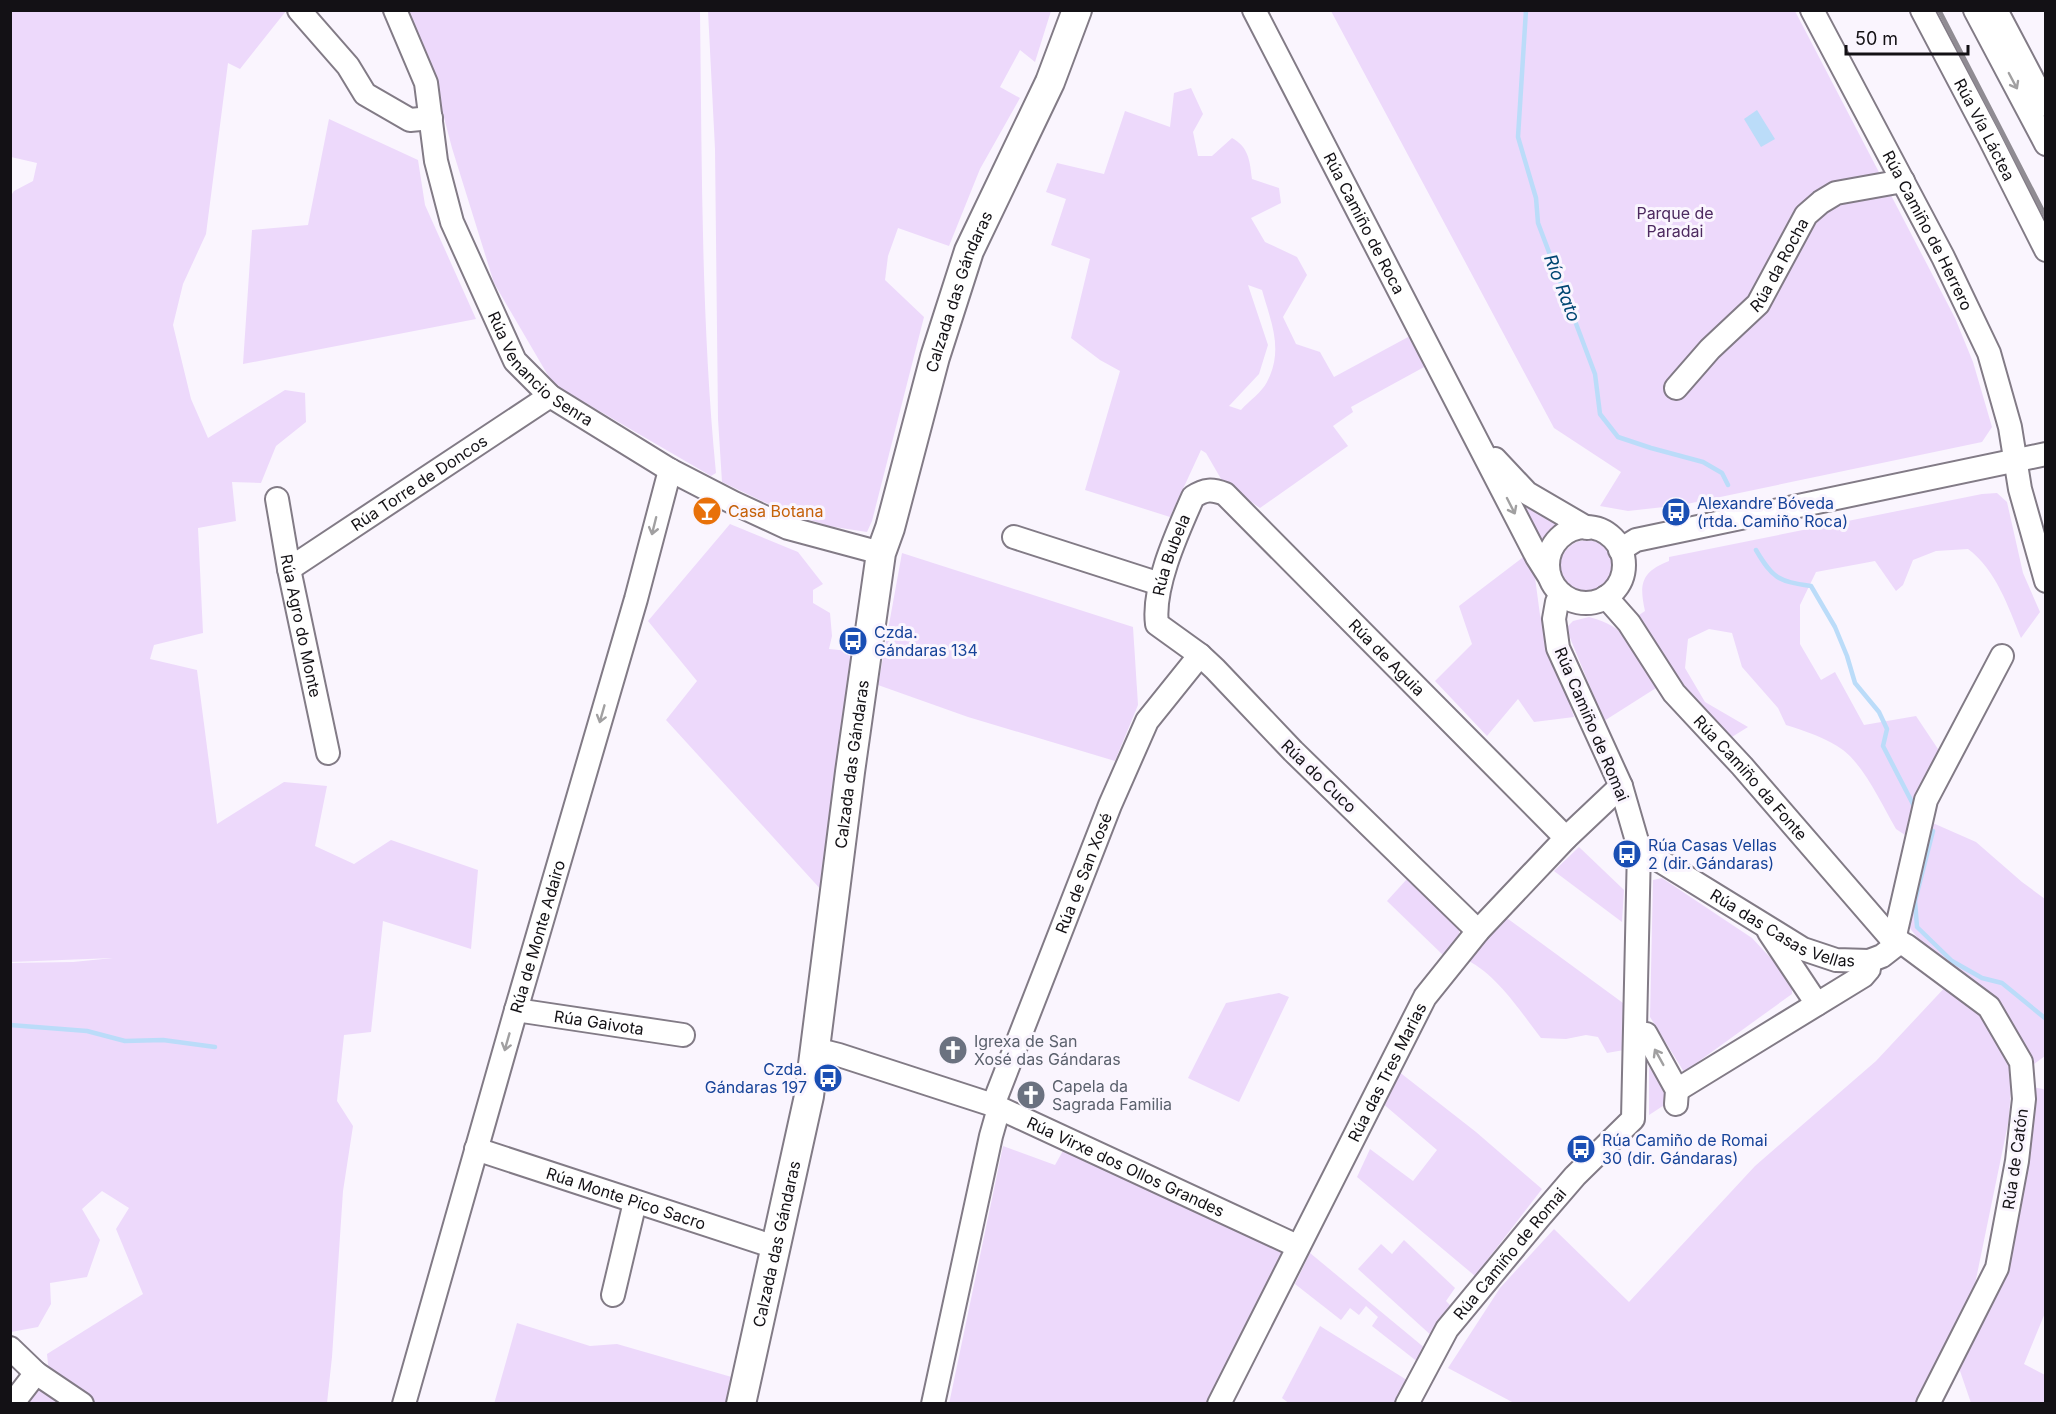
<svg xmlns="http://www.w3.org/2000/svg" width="2056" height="1414" viewBox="0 0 2056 1414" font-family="Inter,sans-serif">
<rect width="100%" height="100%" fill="#faf5fe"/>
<g fill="#edd9fb" fill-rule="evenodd">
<path d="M11,11H286L240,69L228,63L206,234L183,284L173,325L191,399L208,438L285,390L305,393L306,422L276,446L261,483L232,482L236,521L198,528L203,633L154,645L150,659L197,670L217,824L284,782L327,786L315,846L354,864L391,840L478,870L471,949L383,921L371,1032L344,1035L337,1101L353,1126L343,1191L332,1357L327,1403H95L49,1374L47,1354L143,1294L116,1229L129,1208L102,1191L82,1209L100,1240L87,1277L50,1283L51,1304L38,1327L11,1332L10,963L73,962L113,958L11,962L10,197L14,191L33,181L37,163L11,157Z"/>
<path d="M407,11H700C702,164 701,320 716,473L711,476L553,384L494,283L452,148L427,53Z"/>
<path d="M708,11H1051L1035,62L1020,50L1000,87L1020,98L980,169L949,246L898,228L888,256L885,280L924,317L872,521L867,532L828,526L781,510L722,482L718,419L715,149Z"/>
<path d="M1331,11H1795L1955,318L1973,362L1992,427L1982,442L1682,505L1628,511L1600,506L1621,472L1554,428Z"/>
<path d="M1191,88L1203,114L1193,132L1198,156H1212L1232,138C1249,147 1250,162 1252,179L1279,188L1281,203L1251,218L1265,242L1297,257L1307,275L1283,317L1296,344L1320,352L1334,377L1410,336L1426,366L1351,407L1353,412L1333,426L1348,446L1260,508L1224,484L1206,453L1201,450L1170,517L1085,490L1120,371L1100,360L1071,338L1090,259L1051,245L1066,199L1046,192L1057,163L1104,174L1125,111L1170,127L1174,93ZM1248,285L1262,290C1271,322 1284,350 1267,382C1262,392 1249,401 1241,410L1229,406L1259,374L1268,345Z"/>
<path d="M329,119L418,160L425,205L476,319L243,364L252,230L308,225Z"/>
<path d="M1511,485L1564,522L1551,532L1540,549Z"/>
<path d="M1997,493L2007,502L2023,573L2040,612L2021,638C2008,606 1996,570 1968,549L1936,551L1913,560L1903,585L1896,591L1875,561L1816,572L1800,605V644L1821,680L1835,672L1864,725L1916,716L1942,755L1905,835L1896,829C1882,805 1865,767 1843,750C1827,738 1805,731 1786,725L1778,708L1742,667L1732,633L1709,629L1688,639L1685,668L1705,702L1748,727L1727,740L1653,650L1639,615L1645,611C1639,584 1641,572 1669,561V557L1982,494Z"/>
<path d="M730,524L798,552L823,584L813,590V603L830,613L832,636L829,649L859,652L824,893L666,720L697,681L648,621Z"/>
<circle cx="1587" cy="567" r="27"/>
<path d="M902,553L1133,627L1138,705L1115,761L968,717L878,685Z"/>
<path d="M1526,555L1534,570L1540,615L1574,717L1534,722L1518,699L1487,736L1435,681L1472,644L1459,606Z"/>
<path d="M1589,617C1628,627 1634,648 1655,679L1656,688L1604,721L1566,628L1573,621Z"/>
<path d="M1926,820L1976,842L2022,882L2045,899V1056L2026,1070L1908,926Z"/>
<path d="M1579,847L1624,890L1622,922L1554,871Z"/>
<path d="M1662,878L1752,938L1792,981V994L1684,1072L1650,1017L1653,880Z"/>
<path d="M1407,879L1458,925L1460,937L1444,956L1387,901Z"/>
<path d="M1504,916L1623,1003L1624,1050L1607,1053L1598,1037L1586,1035L1566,1039L1541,1038C1520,1011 1498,976 1467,960Z"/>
<path d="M1949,983L1981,1010L2012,1068L2009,1119L1974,1289L1916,1403H1514L1448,1368L1500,1288L1554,1229L1629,1302L1755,1166L1876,1061Z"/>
<path d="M1279,993L1289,997L1239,1102L1188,1078L1226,1003Z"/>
<path d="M1649,1067L1672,1100L1649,1115Z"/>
<path d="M1398,1071L1476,1132L1542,1189L1475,1276L1357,1177L1370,1149L1413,1181L1437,1150L1381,1102Z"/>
<path d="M2032,1087L2043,1089L2046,1091L2045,1313L2024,1364L2045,1375V1403H1971L1959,1368L2000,1281Z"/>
<path d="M1003,1146L1055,1165L1064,1149L1283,1251L1209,1403L949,1404Z"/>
<path d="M1404,1240L1455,1288L1446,1301L1453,1308L1433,1337L1358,1269L1381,1244L1392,1254Z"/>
<path d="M1310,1253L1426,1349L1419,1363L1372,1326L1378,1317L1366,1306L1359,1315L1350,1308L1341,1320L1295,1284Z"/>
<path d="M517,1323L590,1346L617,1344L735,1378L730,1403L494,1404Z"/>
<path d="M1320,1326L1410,1382L1397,1403L1290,1404L1282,1398Z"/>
<path d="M38,1387L63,1404H25Z"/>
</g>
<path fill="#bbdcf9" d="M1757,110L1775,139L1761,147L1744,119Z"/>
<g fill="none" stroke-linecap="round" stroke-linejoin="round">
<g stroke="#bbdcf9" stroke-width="4.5">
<path d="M1526,10L1518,137L1536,198L1538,223L1595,374L1600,414L1618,437L1651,448L1703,462L1722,473L1728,485"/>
<path d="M1756,550C1773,579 1778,581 1811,586L1835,627L1847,656L1855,683L1879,712L1887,729L1883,746L1915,808"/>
<path d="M1933,831L1915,901L1917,927L1952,961L1982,978L2002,983L2046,1019"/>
<path d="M10,1025L87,1031L125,1041L163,1040L215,1047"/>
</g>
<g stroke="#827b86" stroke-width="26">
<g id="minor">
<path d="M299,10L348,66L365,94L410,120L431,118"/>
<path id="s1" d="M395,10L426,83L436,161L452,222L515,361L550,396L670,470L734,503L788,528L881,553"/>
<path id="s2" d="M1254,10L1537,557L1549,576"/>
<path id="s3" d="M1812,10L1943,257L1989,353L2010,427L2020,489L2046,581"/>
<path id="s4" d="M1922,10L1989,137L2046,250"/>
<path d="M1975,10L2046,144"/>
<path d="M1996,10L2046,105"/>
<path id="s5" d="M1676,388L1710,349L1758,304L1806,215L1821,202L1836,193L1903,181"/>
<path d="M1495,459L1527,493L1587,528"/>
<path id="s6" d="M277,499L289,569L328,753"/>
<circle cx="1586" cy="565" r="38"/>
<path d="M1014,537L1160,584"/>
<path d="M1620,550L1636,540L2046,454"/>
<path id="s7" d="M289,569L550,396"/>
<path id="s8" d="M1606,597L1629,623L1674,693L1742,766L1890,937L1907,946L1989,1007L2021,1062L2024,1099L2017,1161L1997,1268L1928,1404"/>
<path id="s9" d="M1639,848L1803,949L1836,960L1869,961L1882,956L1900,942"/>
<path id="s10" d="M1478,931L1293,751L1215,669L1200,655L1157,624C1152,587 1178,531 1193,497C1205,489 1212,489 1225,494L1566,838"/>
<path d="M1769,932L1817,1004"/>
<path d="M1890,937L1896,931L1926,800L2002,656"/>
<path id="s11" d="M516,1010L683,1035"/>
<path d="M1635,1033L1646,1034L1677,1090L1676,1104"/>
<path id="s12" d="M815,1049L839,1055L993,1105L1297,1246"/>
<path d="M1677,1090L1863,976L1869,969V961"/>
<path id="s13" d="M993,1105L1110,805L1147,721L1200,655"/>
<path id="s14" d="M476,1149L775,1247"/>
<path d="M613,1295L635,1202"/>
<path d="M10,1348L36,1373L82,1404"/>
<path d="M12,1404L36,1373"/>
<path id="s15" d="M404,1404L516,1010L636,599L670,470"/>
<path d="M933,1404L991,1136L999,1108"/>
<path id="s16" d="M1219,1404L1425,997L1478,931L1566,838L1621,786"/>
<path id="s17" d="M1407,1404L1447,1329L1538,1219L1575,1176L1633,1119L1639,848L1621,786L1558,648L1554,619L1557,602L1561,594"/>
</g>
</g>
<g stroke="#827b86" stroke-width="32">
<g id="major">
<path id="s18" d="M741,1404L809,1096L850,772L881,553L890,528L935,357L969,251L1050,82L1077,10"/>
</g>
</g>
<use href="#minor" stroke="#fff" stroke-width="22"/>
<use href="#major" stroke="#fff" stroke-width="28"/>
<path stroke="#908c93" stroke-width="4.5" d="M1939,10L2046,217"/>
</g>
<defs><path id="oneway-shaft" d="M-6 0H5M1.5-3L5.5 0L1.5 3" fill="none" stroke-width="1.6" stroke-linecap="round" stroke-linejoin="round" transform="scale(1.5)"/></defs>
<g stroke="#a1a0a1">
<use href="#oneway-shaft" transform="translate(2013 81) rotate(62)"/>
<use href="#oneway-shaft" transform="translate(1511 506) rotate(63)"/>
<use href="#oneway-shaft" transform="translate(654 526) rotate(104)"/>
<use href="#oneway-shaft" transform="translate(602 714) rotate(106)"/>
<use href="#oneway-shaft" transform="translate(507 1042) rotate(106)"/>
<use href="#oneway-shaft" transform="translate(1659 1057) rotate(-119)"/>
</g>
<defs>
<g id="bar-disc" transform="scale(1.5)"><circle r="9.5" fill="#e8710a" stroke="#faf5fe"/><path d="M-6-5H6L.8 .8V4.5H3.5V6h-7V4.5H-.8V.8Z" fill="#fff"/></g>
<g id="bus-disc" transform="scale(1.5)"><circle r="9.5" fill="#1a4fb4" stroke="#faf5fe"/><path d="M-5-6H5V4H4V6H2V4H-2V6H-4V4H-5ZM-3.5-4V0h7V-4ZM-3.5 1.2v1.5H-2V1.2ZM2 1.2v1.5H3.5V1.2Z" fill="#fff"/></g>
<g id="church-disc" transform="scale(1.5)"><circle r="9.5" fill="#6b7280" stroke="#faf5fe"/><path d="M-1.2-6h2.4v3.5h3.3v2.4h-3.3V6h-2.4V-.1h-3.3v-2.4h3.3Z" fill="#fff"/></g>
</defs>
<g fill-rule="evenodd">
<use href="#bar-disc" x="707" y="511"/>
<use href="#bus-disc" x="1676" y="512"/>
<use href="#bus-disc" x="853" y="641"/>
<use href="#bus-disc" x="1627" y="854"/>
<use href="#church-disc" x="953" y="1050"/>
<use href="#bus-disc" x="828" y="1078"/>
<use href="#church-disc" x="1031" y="1095"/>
<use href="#bus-disc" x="1581" y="1149"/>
</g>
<g text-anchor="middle" stroke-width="6" stroke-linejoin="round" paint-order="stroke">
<g font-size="16" fill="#131115" stroke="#faf5fe">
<text dy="6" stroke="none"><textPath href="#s4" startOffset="135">Rúa Vía Láctea</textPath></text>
<text dy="6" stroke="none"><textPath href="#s2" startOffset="240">Rúa Camiño de Roca</textPath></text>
<text dy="6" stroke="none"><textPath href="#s3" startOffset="249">Rúa Camiño de Herrero</textPath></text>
<text dy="6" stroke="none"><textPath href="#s5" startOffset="162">Rúa da Rocha</textPath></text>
<text dy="6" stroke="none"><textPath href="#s18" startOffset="1136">Calzada das Gándaras</textPath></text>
<text dy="6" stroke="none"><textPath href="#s1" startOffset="396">Rúa Venancio Senra</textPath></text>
<text dy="6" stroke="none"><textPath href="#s7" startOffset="156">Rúa Torre de Doncos</textPath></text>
<text dy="6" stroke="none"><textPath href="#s10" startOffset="516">Rúa Bubela</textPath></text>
<text dy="6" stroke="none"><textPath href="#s6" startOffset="129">Rúa Agro do Monte</textPath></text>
<text dy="6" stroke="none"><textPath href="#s10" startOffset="842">Rúa de Aguia</textPath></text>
<text transform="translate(1592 724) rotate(67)" y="6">Rúa Camiño de Romai</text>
<text dy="6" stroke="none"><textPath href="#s18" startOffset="650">Calzada das Gándaras</textPath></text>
<text transform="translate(1319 776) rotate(44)" y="6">Rúa do Cuco</text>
<text dy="6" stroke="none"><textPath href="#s8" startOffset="232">Rúa Camiño da Fonte</textPath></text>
<text dy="6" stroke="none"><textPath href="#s13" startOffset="249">Rúa de San Xosé</textPath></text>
<text dy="6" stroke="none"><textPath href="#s9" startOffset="166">Rúa das Casas Vellas</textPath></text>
<text dy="6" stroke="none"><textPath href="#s15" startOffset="486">Rúa de Monte Adairo</textPath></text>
<text dy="6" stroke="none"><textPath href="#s11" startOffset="84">Rúa Gaivota</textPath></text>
<text dy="6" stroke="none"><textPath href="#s16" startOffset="372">Rúa das Tres Marias</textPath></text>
<text transform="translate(2015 1159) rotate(-82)" y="6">Rúa de Catón</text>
<text dy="6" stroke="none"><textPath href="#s12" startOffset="333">Rúa Virxe dos Ollos Grandes</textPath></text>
<text dy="6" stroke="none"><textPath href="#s14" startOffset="158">Rúa Monte Pico Sacro</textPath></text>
<text dy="6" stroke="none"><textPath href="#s18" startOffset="164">Calzada das Gándaras</textPath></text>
<text dy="6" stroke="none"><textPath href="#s17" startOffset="183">Rúa Camiño de Romai</textPath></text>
</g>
<g font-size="16" fill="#4c295f" stroke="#faf5fe">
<text x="1675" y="219">Parque de<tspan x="1675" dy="18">Paradai</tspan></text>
</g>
<g font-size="16" fill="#164399" stroke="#faf5fe" text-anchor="start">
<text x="1697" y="509">Alexandre Bóveda<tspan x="1697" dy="18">(rtda. Camiño Roca)</tspan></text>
<text x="874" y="638">Czda.<tspan x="874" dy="18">Gándaras 134</tspan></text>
<text x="1648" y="851">Rúa Casas Vellas<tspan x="1648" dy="18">2 (dir. Gándaras)</tspan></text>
<text x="807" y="1075" text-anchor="end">Czda.<tspan x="807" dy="18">Gándaras 197</tspan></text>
<text x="1602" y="1146">Rúa Camiño de Romai<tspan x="1602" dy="18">30 (dir. Gándaras)</tspan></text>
</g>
<g font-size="16" fill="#c56008" stroke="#faf5fe" text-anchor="start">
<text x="728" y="517">Casa Botana</text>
</g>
<g font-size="16" fill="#5b616d" stroke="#faf5fe" text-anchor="start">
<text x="974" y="1047">Igrexa de San<tspan x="974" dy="18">Xosé das Gándaras</tspan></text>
<text x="1052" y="1092">Capela da<tspan x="1052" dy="18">Sagrada Familia</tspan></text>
</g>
<g font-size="18" font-style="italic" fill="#004672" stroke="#faf5fe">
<text transform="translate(1562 288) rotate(69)" y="6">Río Rato</text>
</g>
</g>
<rect width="2056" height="1414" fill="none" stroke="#131115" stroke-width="24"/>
<path d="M1846 45v9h122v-9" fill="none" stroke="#131115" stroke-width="3"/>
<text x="1855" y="45" font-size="18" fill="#131115" stroke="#faf5fe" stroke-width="4.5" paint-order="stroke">50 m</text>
</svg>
